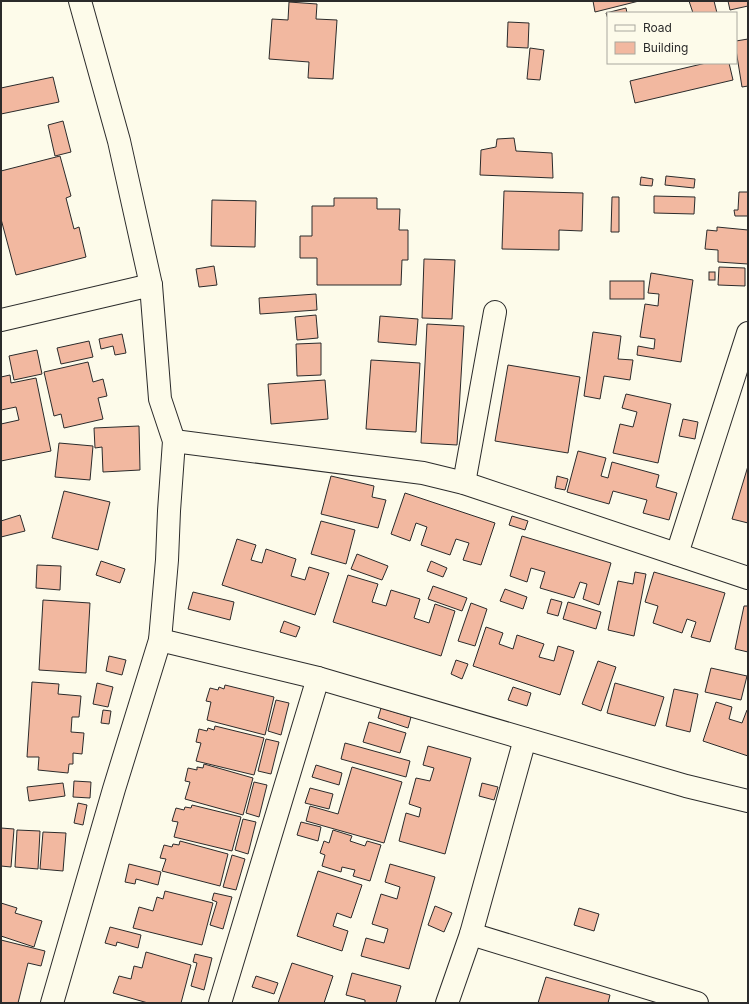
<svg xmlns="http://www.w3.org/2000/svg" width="749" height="1004" viewBox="0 0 749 1004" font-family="Inter,sans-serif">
<rect width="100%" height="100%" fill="#fdfbea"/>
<g fill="#f2b8a0" stroke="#2b2b2b">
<path d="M593,1H639L595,12Z"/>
<path d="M689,1H714L717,13H693Z"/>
<path d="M728,1H748V6L730,10Z"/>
<path d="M289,2L317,4L316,19L337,20L333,79L308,78L309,62L269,59L272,19L288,20Z"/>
<path d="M626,8L627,13H608V19L606,13Z"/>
<path d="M508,22L529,23L528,48L507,47Z"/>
<path d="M748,39V86L742,87L736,50V41Z"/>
<path d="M530,48L544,50L540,80L527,79Z"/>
<path d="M706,63H729L733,80L635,103L630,81Z"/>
<path d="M53,77L59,102L1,114V88Z"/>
<path d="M63,121L71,152L55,156L48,125Z"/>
<path d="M514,138L516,151L552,153L553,178L480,175L481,150L496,147L497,139Z"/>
<path d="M60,156L71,196L66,198L74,229L79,227L86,257L16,275L1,219V171Z"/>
<path d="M666,176L695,179L694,188L665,185Z"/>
<path d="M641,177L653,179L652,186L640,185Z"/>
<path d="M504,191L583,193L582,231L559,230V250L502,249Z"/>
<path d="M739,192H748V216H735L734,210H738Z"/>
<path d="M654,196L695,197L694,214L654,213Z"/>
<path d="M612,197H619V232H611Z"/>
<path d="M334,198H377V209H400L399,230H408V260H402L401,285H317V258H300V236H312V206H334Z"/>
<path d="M212,200L256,201L255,247L211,246Z"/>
<path d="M717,227L748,230V264L718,262V250L705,249L707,230L717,231Z"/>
<path d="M424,259L455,260L452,319L422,318Z"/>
<path d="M214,266L217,285L199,287L196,269Z"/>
<path d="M719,267L745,268V286L718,285Z"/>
<rect x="709" y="272" width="6" height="8"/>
<path d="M651,273L693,280L681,362L637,355L638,346L654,349L655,339L640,337L645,304L658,306L659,294L648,293Z"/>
<rect x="610" y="281" width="34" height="18"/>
<path d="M316,294L317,310L260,314L259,298Z"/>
<path d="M316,315L318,338L297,340L295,317Z"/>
<path d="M380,316L418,319L416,345L378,342Z"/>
<path d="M427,324L464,326L457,445L421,443Z"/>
<path d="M593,332L621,336L618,359L633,360L630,380L604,376L600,399L584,396Z"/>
<path d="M122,334L126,353L115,355L113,346L101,349L99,339Z"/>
<path d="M89,341L93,357L61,364L57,348Z"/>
<path d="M321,343V375L297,376L296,344Z"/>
<path d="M37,350L42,374L14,380L9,356Z"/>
<path d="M371,360L420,363L416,432L366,429Z"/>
<path d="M88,362L93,382L103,379L107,396L98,398L103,419L64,428L61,414L54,416L44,372Z"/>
<path d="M508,365L580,377L568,453L495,441Z"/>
<path d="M10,375L11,383L36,378L51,451L1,461V424L19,420L16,407L1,410V377Z"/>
<path d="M325,380L328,419L271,424L268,384Z"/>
<path d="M626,394L671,404L658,463L613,453L620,424L633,427L637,412L622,408Z"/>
<path d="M683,419L698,422L695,439L679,436Z"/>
<path d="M139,426L140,470L103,472L102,447L95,448L94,428Z"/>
<path d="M59,443L93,446L90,480L55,477Z"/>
<path d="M578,451L606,458L601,476L608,478L612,462L659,475L656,487L677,493L669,520L643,513L647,500L613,491L609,504L567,492Z"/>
<path d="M748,466V523L732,519Z"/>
<path d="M331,476L374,486L372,497L386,500L378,528L321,514Z"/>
<path d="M557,476L568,479L565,490L555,488Z"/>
<path d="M64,491L110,502L98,550L52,538Z"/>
<path d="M405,493L495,523L481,565L463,560L469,543L456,539L450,555L421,545L427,527L416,523L410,541L391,534Z"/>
<path d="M20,515L25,531L1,537V521Z"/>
<path d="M512,516L528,521L525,530L509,525Z"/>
<path d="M321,521L355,530L346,564L311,554Z"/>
<path d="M522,536L611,563L599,605L583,599L587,584L580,582L574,598L540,588L545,572L531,568L527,582L510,576Z"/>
<path d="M237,539L256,545L251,560L262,563L266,549L296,559L291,576L305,580L309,567L329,573L315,615L222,585Z"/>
<path d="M357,554L388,566L382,580L351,569Z"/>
<path d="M101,561L125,569L120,583L96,575Z"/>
<path d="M431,561L447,568L443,577L427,571Z"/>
<path d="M37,565L61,566L60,590L36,588Z"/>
<path d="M635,572L646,574L634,636L608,630L618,581L633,584Z"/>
<path d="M654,572L725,593L710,642L691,637L696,622L687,619L682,633L653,623L658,606L645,602Z"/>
<path d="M348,575L378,584L372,602L386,606L391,590L420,599L414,618L429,623L435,604L455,611L441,656L333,622Z"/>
<path d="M433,586L467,598L462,611L428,599Z"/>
<path d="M505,589L527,597L523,609L500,601Z"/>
<path d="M193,592L234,602L230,620L188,609Z"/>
<path d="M551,599L562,602L558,616L547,613Z"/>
<path d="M43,600L90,603L86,673L39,670Z"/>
<path d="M568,602L601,612L596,629L563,619Z"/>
<path d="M471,603L487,609L475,646L458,641Z"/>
<path d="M744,606H748V652L735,649Z"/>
<path d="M284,621L300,627L296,637L280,632Z"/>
<path d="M486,627L503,633L499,644L513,649L517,635L544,644L539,657L554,661L558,646L574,651L560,695L473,666Z"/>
<path d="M109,656L126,660L122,675L106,671Z"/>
<path d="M456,660L468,664L462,679L451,674Z"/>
<path d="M598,661L616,667L601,711L582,704Z"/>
<path d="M711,668L747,676L741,700L705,692Z"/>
<path d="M32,682L59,684L58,694L81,696L79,717H72L71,732L84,733L82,754L73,753V764H69L68,773L38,770L39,757H27Z"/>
<path d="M97,683L113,687L108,707L93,704Z"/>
<path d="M615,683L664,697L655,726L607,713Z"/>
<path d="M225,685L274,697L265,735L207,720L211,702L206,701L210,688L218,690L219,687L224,689Z"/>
<path d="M513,687L531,693L527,706L508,700Z"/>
<path d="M674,689L698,694L690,732L666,726Z"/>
<path d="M276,700L289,703L281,735L268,731Z"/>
<path d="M716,702L732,707L729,719L742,723L747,710H748V756L703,741Z"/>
<path d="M381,708L411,717L408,728L378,718Z"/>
<path d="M103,710L111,711L109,724L101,723Z"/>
<path d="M369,722L406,733L400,753L363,742Z"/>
<path d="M215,726L264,738L254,775L196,761L201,743L196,742L199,729L207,731L208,728L214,730Z"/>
<path d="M266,739L279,742L271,774L258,771Z"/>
<path d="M345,743L410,761L406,777L341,759Z"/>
<path d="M428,746L471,758L445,854L399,841L406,813L419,817L421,808L409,804L416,778L430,781L434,768L423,765Z"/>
<path d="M204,764L253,778L243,815L185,799L190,782L185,781L188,768L197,770V767L203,768Z"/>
<path d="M316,765L342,773L339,785L312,777Z"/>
<path d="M352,767L402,782L384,843L306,821L310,806L338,814Z"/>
<path d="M74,781L91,782L90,798L73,797Z"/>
<path d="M254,782L267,785L259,817L246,813Z"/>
<path d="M63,783L65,796L29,801L27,787Z"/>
<path d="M482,783L498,787L494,800L479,796Z"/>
<path d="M310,788L333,794L329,809L305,803Z"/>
<path d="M78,803L87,805L83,825L74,823Z"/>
<path d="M192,805L241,817L232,851L174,837L178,822L172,821L176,808L184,810L185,807L191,808Z"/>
<path d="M243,819L256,822L248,854L235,850Z"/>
<path d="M301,822L321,827L318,841L297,835Z"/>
<path d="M1,828L14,829L11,867L1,866Z"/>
<path d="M17,830L40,831L38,869L15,867Z"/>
<path d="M333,830L352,836L350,841L365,846L367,841L381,845L370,881L353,876L355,870L342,867L341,872L322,866L325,855L320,853L324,841L329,843Z"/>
<path d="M43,832L66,833L63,871L40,869Z"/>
<path d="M180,841L228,854L220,886L162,871L166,859L160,858L164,845L172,847L173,844L179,845Z"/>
<path d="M232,855L245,859L236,890L223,887Z"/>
<path d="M129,864L161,872L158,885L136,879L135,884L125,882Z"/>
<path d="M390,864L435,877L409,969L361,956L366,938L384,943L388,929L372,924L381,894L397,899L400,887L385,882Z"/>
<path d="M318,871L362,885L351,918L337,913L333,926L348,931L342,951L297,936Z"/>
<path d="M165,891L213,903L202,945L133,928L139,907L153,911L157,897L163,899Z"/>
<path d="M214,893L232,897L223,929L210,925L217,902L212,900Z"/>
<path d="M1,903L17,908L15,913L42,921L34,947L1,936Z"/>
<path d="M435,906L452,913L444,932L428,925Z"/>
<path d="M579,908L599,914L594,931L574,925Z"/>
<path d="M110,927L141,935L138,948L117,942L116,946L105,943Z"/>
<path d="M1,940L45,951L41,966L28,963L18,1003H1Z"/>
<path d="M146,952L191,965L181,1003H148L113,993L119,976L131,979L134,966L142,968Z"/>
<path d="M195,954L212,958L204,990L191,986L197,963L193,962Z"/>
<path d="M292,963L333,976L324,1003H278Z"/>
<path d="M352,973L401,986L396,1003H365V1000L346,995Z"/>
<path d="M256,976L278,983L274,994L252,987Z"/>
<path d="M546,977L610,995L608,1003H538Z"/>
</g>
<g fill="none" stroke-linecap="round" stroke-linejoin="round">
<g stroke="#2b2b2b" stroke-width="24">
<g id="minor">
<path d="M1,320L151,285"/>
<path d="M174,441L423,473L464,483L748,578"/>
<path d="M464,483L495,312"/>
<path d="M677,554L748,333"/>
<path d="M160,640L318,678L686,786L748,801"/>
<path d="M471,934L697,1003"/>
<path d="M52,1003L114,789L160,640L167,560L169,511L174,441L160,399L151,285L119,141L80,1"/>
<path d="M220,1003L318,678"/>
<path d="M447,1003L471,934L525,739"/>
</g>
</g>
<use href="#minor" stroke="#fdfbea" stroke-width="22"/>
</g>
<rect width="749" height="1004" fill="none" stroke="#2b2b2b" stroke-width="4"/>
<rect x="607" y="12" width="130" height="52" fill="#fdfbea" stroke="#a9a89e"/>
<rect x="615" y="25" width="20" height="6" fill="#fdfbea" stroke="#a9a89e"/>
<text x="643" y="32" font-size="12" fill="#2b2b2b">Road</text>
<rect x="615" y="42" width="20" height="12" fill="#f2b8a0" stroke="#a9a89e"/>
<text x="643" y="52" font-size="12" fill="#2b2b2b">Building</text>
</svg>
